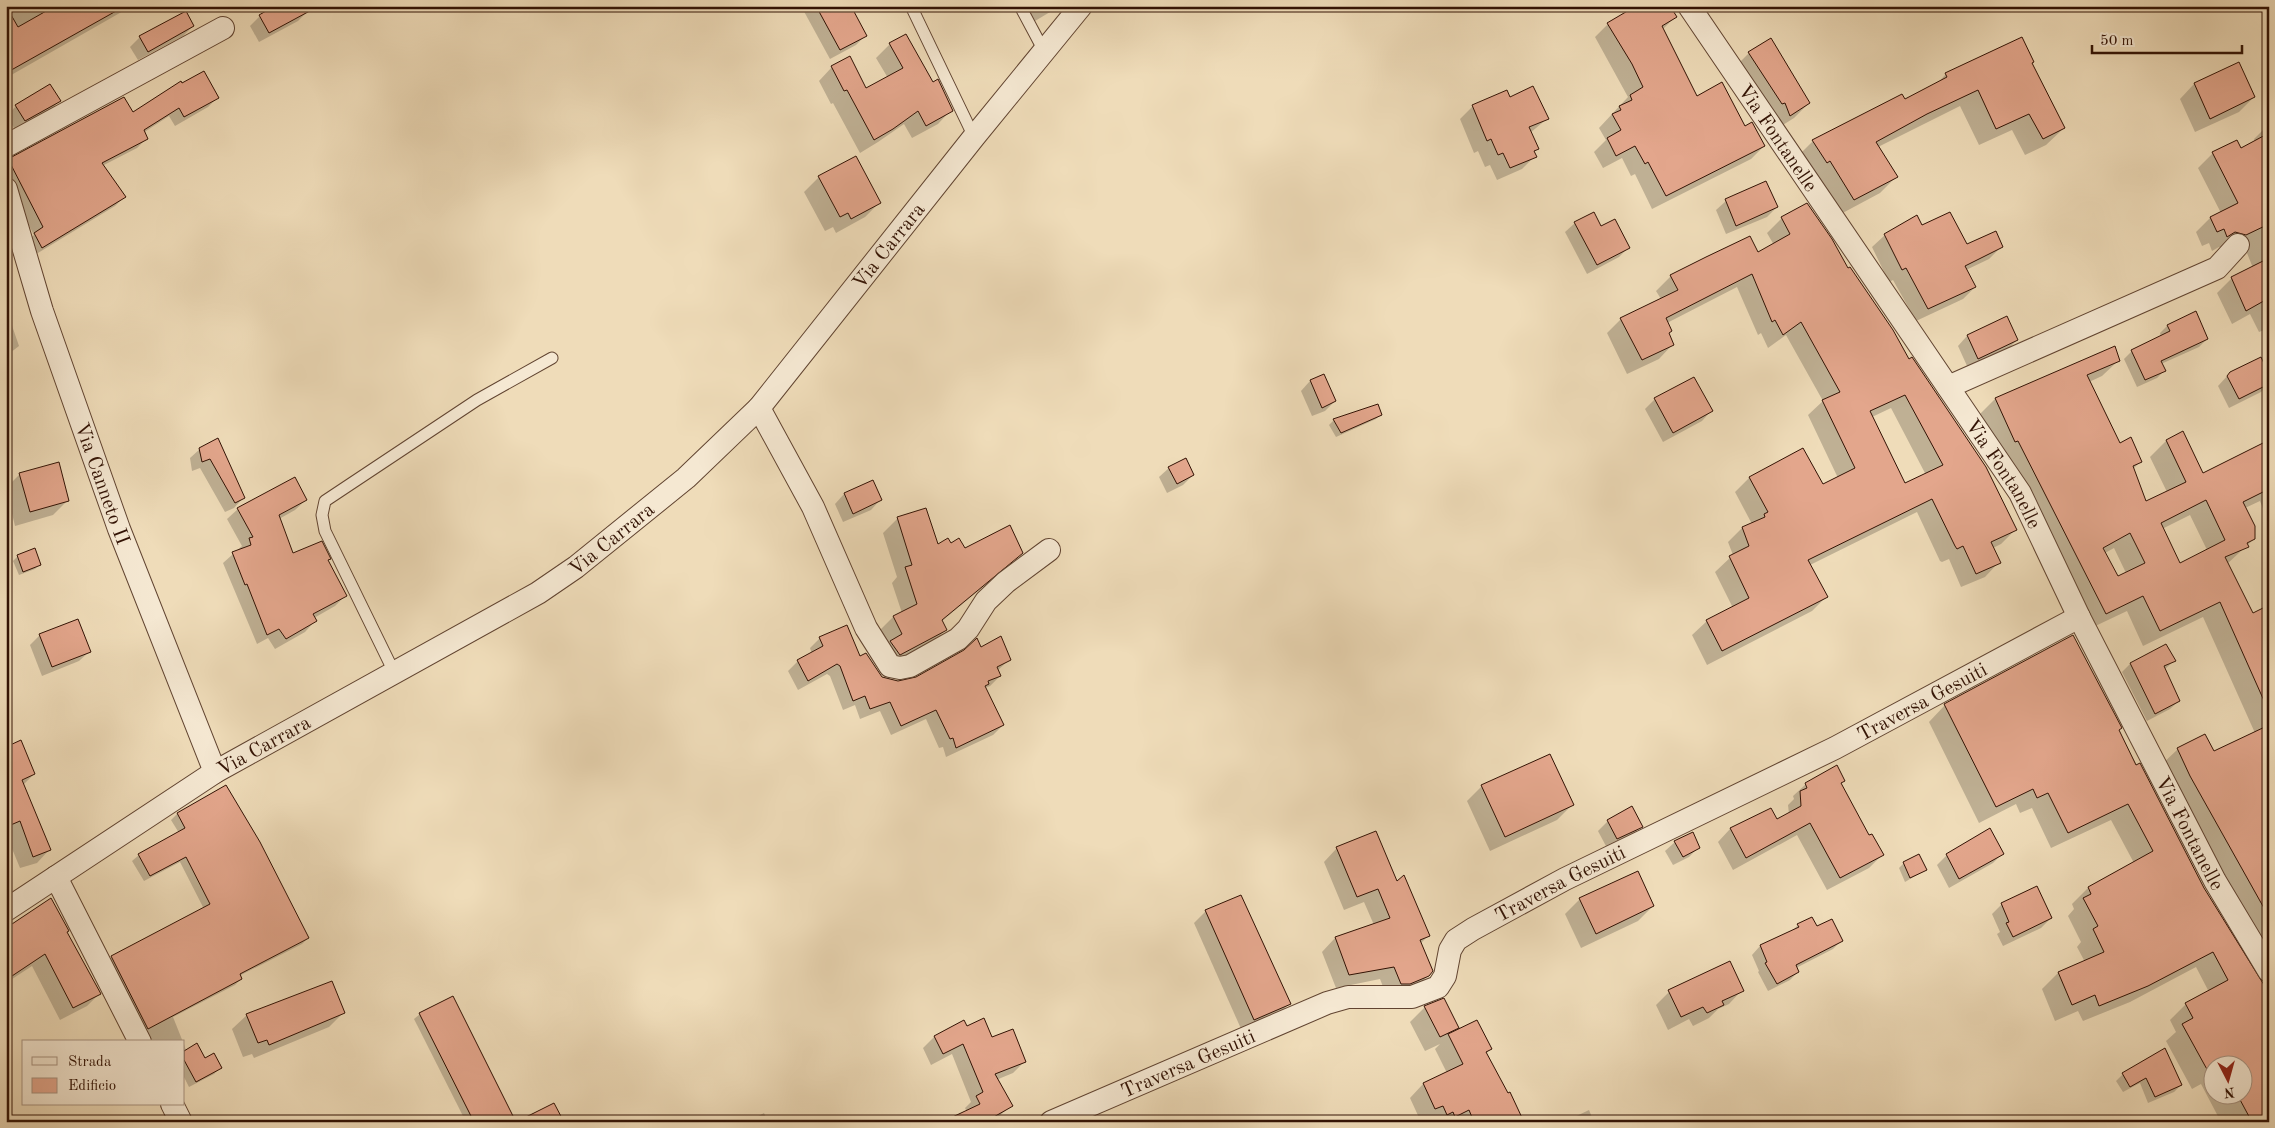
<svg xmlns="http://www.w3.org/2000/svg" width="2275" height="1128" viewBox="0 0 2275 1128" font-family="'Old Standard TT',serif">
<rect width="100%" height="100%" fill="#efdcb9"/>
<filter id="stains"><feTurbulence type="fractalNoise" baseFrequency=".004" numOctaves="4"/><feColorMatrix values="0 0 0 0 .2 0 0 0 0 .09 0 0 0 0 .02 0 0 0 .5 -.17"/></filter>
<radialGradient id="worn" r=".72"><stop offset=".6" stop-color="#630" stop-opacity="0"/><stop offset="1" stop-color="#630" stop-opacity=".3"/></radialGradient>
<g fill="#0003" fill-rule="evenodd">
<path d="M6,6H23L24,9L29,6H132L6,78Z"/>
<path d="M801,6H850L866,35L856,45L830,59Z"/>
<path d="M1027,6H1060L1035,21Z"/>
<path d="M1213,6H1226L1215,11Z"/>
<path d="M308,11L298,21L259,42L250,26L260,16Z"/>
<path d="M1675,17L1662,30L1697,97L1744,128L1764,146L1751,159L1652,209L1635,174L1631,176L1622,158L1603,168L1594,152L1606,140L1599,128L1628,97L1595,37L1608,24Z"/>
<path d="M193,26L183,36L138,60L130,47L140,37Z"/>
<path d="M890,44L951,110L938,124L912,138L904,124L878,142L860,153L833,103L831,104L819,81L832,67L866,90L888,78L876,58Z"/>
<path d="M1749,53L1809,103L1794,118L1775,130L1734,68Z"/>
<path d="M2031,63L2064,128L2046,145L2025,155L2012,130L1979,145L1960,106L1878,147L1897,176L1880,193L1837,216L1796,158L1813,141L1901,96L1904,101L1936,85L1946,74Z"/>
<path d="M2238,63L2254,97L2239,112L2195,132L2180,99L2194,84Z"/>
<path d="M124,98L132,114L217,98L208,107L175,126L169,116L143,133L146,139L137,148L102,166L124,197L115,206L33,256L25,243L34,235L6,182V162Z"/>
<path d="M1509,99L1548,118L1530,133L1537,149L1533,153L1535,156L1522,169L1497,180L1490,165L1485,167L1478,151L1474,153L1460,119L1473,106Z"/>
<path d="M59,101L50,111L15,130L7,116L16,106Z"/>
<path d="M2269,124V328L2259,332L2250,314L2232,324L2217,293L2232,278L2253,268L2243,243L2231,249L2219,247L2212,251L2209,243L2202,246L2196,232L2210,218L2221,213L2198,168L2213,153L2240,149L2255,142L2254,139Z"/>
<path d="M819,177L879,203L865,217L836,233L833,227L825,231L804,192Z"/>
<path d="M1766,183L1777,207L1767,217L1726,234L1716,210L1726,201Z"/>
<path d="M1806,204L2015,530L2001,544L1993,548L1999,562L1985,577L1961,587L1949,559L1942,562L1940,561L1917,512L1810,565L1826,597L1812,611L1707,665L1692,635L1707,621L1733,608L1715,572L1733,555L1728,542L1742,528L1752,524L1735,492L1749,478L1822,486L1838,478L1808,415L1823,401L1786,335L1768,348L1761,333L1758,335L1737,287L1667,323L1668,334L1673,344L1659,359L1627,374L1607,333L1621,319L1661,299L1656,291L1671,276L1758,254L1774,245L1767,233L1782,218ZM1891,408L1926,475L1905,485L1872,417Z"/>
<path d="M1575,223L1601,228L1628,248L1619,257L1587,274L1565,232Z"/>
<path d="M1921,227L1967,246H2002L1989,259L1966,270L1975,287L1963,299L1916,321L1893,280L1889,282L1872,247L1885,235Z"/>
<path d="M6,308L19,346L6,356Z"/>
<path d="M2196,313L2207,339L2199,347L2161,364L2164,371L2157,378L2137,387L2124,359L2132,351L2161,337L2160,333L2167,326Z"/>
<path d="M2006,318L2017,340L2007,350L1968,368L1958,346L1967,336Z"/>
<path d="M2114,348L2119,360L2102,376L2089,382L2119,444L2140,462L2133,469L2145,503L2167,492L2150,457L2166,441L2183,433L2202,474L2269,441V509L2264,511L2260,501L2245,508L2254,539L2227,564L2252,614L2269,606V956L2253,922L2248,924L2161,765L2178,749L2214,752L2255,733L2203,617L2143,646L2127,611L2089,629L1979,415L1995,399ZM2190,515L2207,550L2179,564L2162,529ZM2114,548L2126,573L2117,577L2105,553Z"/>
<path d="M2230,373L2269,377V384L2261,392L2229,408L2218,386Z"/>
<path d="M1323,375L1335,401L1325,411L1312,416L1301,391L1310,381Z"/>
<path d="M1655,399L1711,411L1702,421L1663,442L1645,409Z"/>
<path d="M1381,414L1376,419L1336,437L1329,425L1334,420Z"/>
<path d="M218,440L243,498L234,508L225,512L200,468L192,471L190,458L200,449Z"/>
<path d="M1169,468L1193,475L1183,485L1167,493L1159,477Z"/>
<path d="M20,474L68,500L53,515L15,526L6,488Z"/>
<path d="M872,482L880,500L871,510L843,522L835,504L844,494Z"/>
<path d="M306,500L295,510L279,519L292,554L329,559L327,561L345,596L335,606L314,618L315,621L305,632L275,649L268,638L257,644L223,563L242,546L227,519L238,509Z"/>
<path d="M898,518L937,546L950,544L965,550L1022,552L1007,567L942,621L946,630L931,644L890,667L879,631L893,617L902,613L892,583L897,577L883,533Z"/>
<path d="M18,556L40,564L35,569L19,575L13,561Z"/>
<path d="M40,635L89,652L79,661L42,676L30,645Z"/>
<path d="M820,638L860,657L882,678L903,682L917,679L981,649L1010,659L997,671L1000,676L990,686L985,688L1003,725L993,735L946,757L943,747L939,748L926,719L891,735L880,711L860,719L855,705L843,710L830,676L827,674L798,690L788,671L798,661L812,654L810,648Z"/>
<path d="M2174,661L2164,670L2179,701L2170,709L2147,721L2122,672L2130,664Z"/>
<path d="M1945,705L2118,730L2203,888L2269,1122H2221L2201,1084L2192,1089L2166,1041L2176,1032L2170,1020L2186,1004L2209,992L2196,967L2130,1002L2083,1021L2078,1011L2055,1021L2042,989L2058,973L2085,962L2077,947L2081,942L2068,916L2074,909L2072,904L2088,888L2134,863L2111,820L2051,848L2032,808L2020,813L2016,804L1979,823L1929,722ZM2212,1066H2242V1096H2212Z"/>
<path d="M6,748L34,774L23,785L49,850L37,863L20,868L6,834Z"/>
<path d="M1844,781L1840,784L1869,837L1882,855L1869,868L1827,890L1797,835L1733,870L1718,842L1730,829L1770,809L1776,821L1789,814L1788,805L1794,799L1793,796L1806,784Z"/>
<path d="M226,786L308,938L302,944L239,976L241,979L235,985L173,1017L183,1042H145L105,963L112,957L204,909L180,862L144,881L132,861L139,855L179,833L171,820L177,814Z"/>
<path d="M1482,786L1572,805L1557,820L1490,851L1467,801Z"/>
<path d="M1608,821L1641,826L1632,836L1607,848L1598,831Z"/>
<path d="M1675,842L1699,847L1689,857L1673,865L1665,851Z"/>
<path d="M1337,848L1396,883L1429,935L1420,944L1428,976L1414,989L1387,997L1380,979L1336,988L1322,952L1335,938L1374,925L1364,902L1344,910L1324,862Z"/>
<path d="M2002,854L1993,863L1949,888L1937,865L1947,855Z"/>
<path d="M1904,863L1925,870L1905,882L1899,868Z"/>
<path d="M2036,888L2051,918L2041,928L2003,946L1997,934L2000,932L1992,914L2001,905Z"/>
<path d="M1580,899L1653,906L1638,921L1581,948L1565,914Z"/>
<path d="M1206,911L1289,1004L1277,1016L1242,1031L1194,923Z"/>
<path d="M1798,925L1816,928L1841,941L1833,949L1796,968L1798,972L1790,980L1768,991L1758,972L1759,971L1752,955L1760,946L1792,931Z"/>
<path d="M6,929L85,971L99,994L87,1006L60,1020L32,966L6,983Z"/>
<path d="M1742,990L1729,1004L1718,1009L1709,1018L1693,1026L1689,1019L1668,1030L1656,1005L1669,992Z"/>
<path d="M1425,1007L1457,1028L1451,1034L1490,1049L1486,1054L1522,1122H1421L1410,1098L1423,1084L1447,1073L1435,1049L1440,1044L1425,1051L1410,1022Z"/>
<path d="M344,1012L329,1027L254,1058L252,1054L243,1057L232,1029L247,1015Z"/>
<path d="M420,1014L515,1122H466L414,1019Z"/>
<path d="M963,1022L966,1028L991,1039L1025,1061L1013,1073L996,1080L1011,1106L992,1122H945L967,1112L965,1108L971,1102L952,1054L931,1065L923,1048L934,1037Z"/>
<path d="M184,1044L186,1051L221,1067L214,1074L189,1087L184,1077Z"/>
<path d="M2165,1050L2181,1085L2174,1092L2148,1103L2140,1083L2123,1092L2116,1081L2123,1074Z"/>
<path d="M1589,1110L1594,1122H1564Z"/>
<path d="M764,1113L768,1122H747Z"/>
</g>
<g fill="#e3a68c" stroke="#321204" fill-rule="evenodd">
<path d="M6,6L18,27L55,6H125L6,73Z"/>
<path d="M275,6H319L269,33L259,15Z"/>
<path d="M816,6H851L867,36L840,50Z"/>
<path d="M1636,6H1670L1677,17L1662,26L1697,96L1722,82L1745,126L1752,122L1765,146L1666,196L1648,162L1645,164L1635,146L1616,156L1607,138L1621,130L1612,114L1621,110L1619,106L1632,100L1630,95L1643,87L1632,64L1607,23Z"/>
<path d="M186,11L194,26L148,52L139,36Z"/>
<path d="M906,34L933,82L938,79L953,111L926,126L918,111L893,129L874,140L847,90L844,91L831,66L850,56L866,88L903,68L889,43Z"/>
<path d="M2022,37L2034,62L2032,63L2065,128L2043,139L2029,114L1996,129L1978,90L1927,114L1876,142L1898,177L1854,200L1830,161L1827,163L1812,140L1902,94L1905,99L1947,77L1945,73Z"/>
<path d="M1771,38L1810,103L1790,116L1785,103L1782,104L1748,52Z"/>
<path d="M2239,62L2255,97L2210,119L2194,83Z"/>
<path d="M204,71L219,98L184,117L179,108L144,130L148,139L102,163L126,197L42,248L34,233L43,227L8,159L124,97L133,112L181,81L182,83Z"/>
<path d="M50,84L61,101L25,121L15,105Z"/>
<path d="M1533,86L1549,119L1529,127L1539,149L1534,151L1537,157L1510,168L1503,153L1498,155L1491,139L1487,141L1472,105L1507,90L1510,97Z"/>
<path d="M2269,133V224L2246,235L2235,232L2227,237L2224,229L2217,232L2210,217L2238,203L2212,152L2237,140L2241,148Z"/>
<path d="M856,156L881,203L851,219L848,213L840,217L818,176Z"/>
<path d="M1766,181L1778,207L1736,226L1725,199Z"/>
<path d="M1807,203L1832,239L1848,268L1850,267L1893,330L1909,359L1912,357L1986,467L2017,530L1991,542L2001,563L1976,574L1963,546L1957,549L1955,546L1932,499L1808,560L1828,597L1722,651L1706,620L1749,598L1729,556L1749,546L1742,527L1765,517L1764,514L1768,512L1749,477L1803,448L1823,484L1855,468L1822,400L1840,392L1801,322L1783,335L1775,320L1772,322L1752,274L1666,318L1672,331L1669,333L1674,345L1642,360L1620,318L1678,290L1670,275L1706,257L1750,236L1758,252L1790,234L1781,217ZM1905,395L1943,465L1905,483L1870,411Z"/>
<path d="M1594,212L1601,226L1615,219L1630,248L1597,265L1574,222Z"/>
<path d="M1950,212L1967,244L1996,231L2003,247L1965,266L1976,287L1928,309L1906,268L1902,270L1884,234L1917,215L1922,225Z"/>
<path d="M2269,258V298L2246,311L2231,277Z"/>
<path d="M2196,311L2208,339L2161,361L2166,371L2145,380L2131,350L2170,331L2167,325Z"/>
<path d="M2007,316L2018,340L1978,359L1967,335Z"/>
<path d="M2115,346L2120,361L2087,375L2120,443L2131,437L2142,462L2133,466L2146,501L2186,482L2166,440L2183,431L2203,473L2269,440V489L2243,502L2255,526V539L2247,543L2249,547L2225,557L2253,613L2269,605V712L2220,602L2160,631L2143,596L2106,614L2018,441L2015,442L1995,398ZM2206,500L2225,540L2180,563L2161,523ZM2130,533L2145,563L2118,576L2103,548Z"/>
<path d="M2261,357L2269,374V384L2239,399L2227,376L2230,372Z"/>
<path d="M1324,374L1336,401L1322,408L1310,380Z"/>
<path d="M1694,377L1713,411L1673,433L1654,398Z"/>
<path d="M1378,404L1382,415L1341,433L1333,419Z"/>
<path d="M218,438L245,498L235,503L210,459L202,462L199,448Z"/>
<path d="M1186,458L1194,475L1177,484L1168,467Z"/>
<path d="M59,462L69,501L30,512L19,473Z"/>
<path d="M295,477L307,500L279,515L293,553L322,541L331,559L328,560L347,596L313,614L317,621L286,639L279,629L267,635L247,584L245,585L232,552L251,545L249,538L253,537L237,508Z"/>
<path d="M873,480L882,500L853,514L844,493Z"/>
<path d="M926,508L938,544L948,538L951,543L959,538L965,548L1010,525L1023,553L942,620L947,630L900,655L890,641L902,634L893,616L917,604L905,567L912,565L897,517Z"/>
<path d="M35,548L41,565L23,572L17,555Z"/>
<path d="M78,619L91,652L52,667L39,634Z"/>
<path d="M847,625L860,656L866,653L882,677L898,681L916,677L964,650L977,638L981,647L1001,636L1011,660L997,667L1001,676L988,681L989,684L985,686L1004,725L956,748L953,738L950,739L936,710L901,726L890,702L870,709L865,696L853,701L840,666L837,664L808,681L797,660L823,646L819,637Z"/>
<path d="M2073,635L2122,728L2119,730L2136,765L2140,763L2204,888L2269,993V1122H2252L2238,1096H2242V1066H2212V1071L2209,1073L2182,1024L2193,1018L2185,1003L2228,980L2213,952L2148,986L2099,1006L2095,995L2072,1005L2058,972L2104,952L2093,929L2098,926L2083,898L2091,894L2088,887L2153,851L2128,804L2068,833L2048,793L2037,798L2033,789L1996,807L1944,704Z"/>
<path d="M2166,644L2176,661L2164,666L2180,701L2155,714L2130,663Z"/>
<path d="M2269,725V917L2190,776L2177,748L2205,734L2214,751Z"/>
<path d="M21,740L35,774L22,780L51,850L33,857L20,821L6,827V742L8,746Z"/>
<path d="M1550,754L1574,805L1505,837L1481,785Z"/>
<path d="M1837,765L1845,781L1841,783L1869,835L1872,834L1884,855L1840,878L1810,823L1746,858L1730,828L1771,808L1777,819L1801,806L1800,791L1807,788L1805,783Z"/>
<path d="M226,785L260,842L309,938L240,974L242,979L148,1029L111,956L210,904L186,857L150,876L138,854L185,828L177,813Z"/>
<path d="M1632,806L1643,827L1617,839L1607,820Z"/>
<path d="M1990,828L2004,854L1959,879L1946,854Z"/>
<path d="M1376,831L1397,881L1404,875L1430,936L1420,940L1433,971L1429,976L1410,984H1401L1394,967L1349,975L1335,937L1390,918L1378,889L1357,897L1336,847Z"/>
<path d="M1693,832L1700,848L1683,857L1674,841Z"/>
<path d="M1919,854L1927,870L1910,878L1903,862Z"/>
<path d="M1638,871L1654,906L1596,934L1579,898Z"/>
<path d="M2037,886L2052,918L2013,937L2006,923L2009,922L2001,903Z"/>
<path d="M1241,895L1291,1004L1254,1020L1205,910Z"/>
<path d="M51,898L69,931L67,932L101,994L73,1008L45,954L6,980V928Z"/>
<path d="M1812,917L1817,926L1832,919L1843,941L1796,965L1799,972L1777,984L1765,963L1767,962L1760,945L1799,927L1797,924Z"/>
<path d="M1730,961L1744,991L1722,1001L1724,1005L1707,1013L1703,1007L1681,1017L1668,990Z"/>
<path d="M332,981L345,1013L269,1045L267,1040L258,1043L246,1014Z"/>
<path d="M453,996L516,1122L554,1103L564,1122H474L419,1013Z"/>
<path d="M1444,998L1459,1028L1440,1037L1424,1006Z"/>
<path d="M984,1018L992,1037L1013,1029L1026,1062L995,1074L1013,1106L985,1122H942L980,1104L976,1096L983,1092L963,1044L943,1054L934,1036L964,1020L967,1026Z"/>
<path d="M1477,1020L1492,1049L1486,1052L1508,1093L1510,1092L1524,1122H1474L1469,1110L1455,1117L1453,1112L1447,1115L1443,1106L1435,1109L1423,1083L1463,1064L1448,1034Z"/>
<path d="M197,1043L205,1058L214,1053L222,1068L196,1082L184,1060V1051Z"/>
<path d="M2165,1048L2182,1085L2155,1097L2146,1078L2130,1087L2122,1073Z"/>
</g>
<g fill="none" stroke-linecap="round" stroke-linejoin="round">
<g stroke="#614431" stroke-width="13">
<g id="lane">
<path d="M911,6L974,137"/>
<path d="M1020,6L1044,51"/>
<path d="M395,674L325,531L322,515L325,501L477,400L552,358"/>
</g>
</g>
<g stroke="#614431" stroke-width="24">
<g id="street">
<path id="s1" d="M1689,6L2020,493L2079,617L2215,881L2269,971"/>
<path d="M6,146L223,28"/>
<path id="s2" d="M6,189L42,311L119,529L215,772"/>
<path d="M1948,387L2217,268L2238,245"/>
<path d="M759,408L813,507L866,628L890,666L900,668L910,666L958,639L968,629L986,601L1006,582L1049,550"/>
<path d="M56,877L140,1042"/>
<path id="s3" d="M6,910L215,772L538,593L576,567L686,478L759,408L974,137L1081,6"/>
<path d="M172,1104L181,1122"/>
<path id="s4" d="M1051,1122L1327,1003L1348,997H1412L1438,987L1445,976L1450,950L1456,940L1473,929L1565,879L1835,748L2079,617"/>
</g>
</g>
<use href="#lane" stroke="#f5e8d2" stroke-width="11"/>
<use href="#street" stroke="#f5e8d2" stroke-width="22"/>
</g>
<g text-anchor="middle" stroke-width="4" stroke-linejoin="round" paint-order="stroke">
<g font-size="20" fill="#321204" stroke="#f5e8d2">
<text dy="7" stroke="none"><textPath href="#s1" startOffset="159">Via Fontanelle</textPath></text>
<text dy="7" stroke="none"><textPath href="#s3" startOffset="1116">Via Carrara</textPath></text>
<text dy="7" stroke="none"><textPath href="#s1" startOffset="564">Via Fontanelle</textPath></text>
<text dy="7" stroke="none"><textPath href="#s2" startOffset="310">Via Canneto II</textPath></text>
<text dy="7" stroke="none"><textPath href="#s3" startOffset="711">Via Carrara</textPath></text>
<text dy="7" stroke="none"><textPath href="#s4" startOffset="989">Traversa Gesuiti</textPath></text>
<text dy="7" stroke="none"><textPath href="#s3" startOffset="306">Via Carrara</textPath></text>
<text dy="7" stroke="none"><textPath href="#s1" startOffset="969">Via Fontanelle</textPath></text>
<text dy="7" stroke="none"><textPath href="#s4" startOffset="584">Traversa Gesuiti</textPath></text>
<text dy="7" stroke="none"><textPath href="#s4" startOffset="149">Traversa Gesuiti</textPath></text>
</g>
</g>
<rect width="2275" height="1128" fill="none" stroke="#efdcb9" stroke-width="25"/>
<rect x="8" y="8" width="2260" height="1113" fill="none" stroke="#321204" stroke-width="2.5"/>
<rect x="12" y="12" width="2250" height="1103" fill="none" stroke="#321204"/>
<rect x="22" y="1040" width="162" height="65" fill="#f5e8d2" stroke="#a79280"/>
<rect x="32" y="1057" width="25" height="8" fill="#f5e8d2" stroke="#a79280"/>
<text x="68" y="1066" font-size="15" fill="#321204">Strada</text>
<rect x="32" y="1078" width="25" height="15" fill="#e3a68c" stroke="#a79280"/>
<text x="68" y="1090" font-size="15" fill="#321204">Edificio</text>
<g transform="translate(2228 1080) rotate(174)"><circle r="24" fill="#f5e8d2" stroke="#a79280"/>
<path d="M0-4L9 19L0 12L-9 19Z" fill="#8f2418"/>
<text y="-8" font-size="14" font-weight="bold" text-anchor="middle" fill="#321204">N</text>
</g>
<path d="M2092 45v8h150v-8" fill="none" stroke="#321204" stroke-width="2.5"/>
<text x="2100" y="45" font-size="15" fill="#321204" stroke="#f5e8d2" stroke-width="4" paint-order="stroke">50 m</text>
<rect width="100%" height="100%" filter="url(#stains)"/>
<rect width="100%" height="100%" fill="url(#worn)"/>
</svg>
